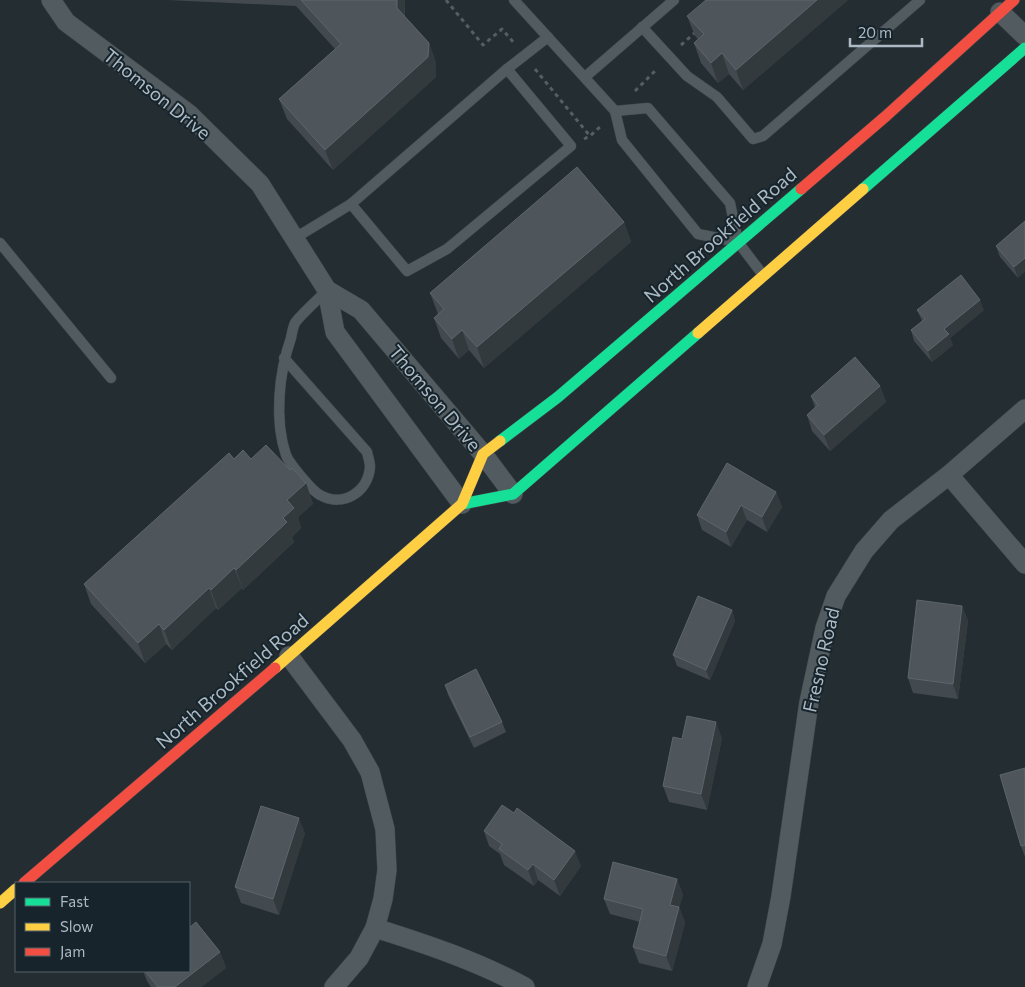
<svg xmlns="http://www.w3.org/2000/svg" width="1025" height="987" viewBox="0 0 1025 987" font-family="Commissioner,sans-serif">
<rect width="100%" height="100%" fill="#242d31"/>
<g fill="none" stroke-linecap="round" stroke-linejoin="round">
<g stroke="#42484c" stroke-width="11">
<g id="lane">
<path d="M514,0L615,111"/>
<path d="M642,27L687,76L717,97L753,139L763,136L920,0"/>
<path d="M585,77L674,0"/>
<path d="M351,204L407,271L447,249L571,146L507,69"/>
<path d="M295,238L351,204L507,69L548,37"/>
<path d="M733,241L698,234L622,140L615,111L648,108L730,203L738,242L763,275"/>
<path d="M0,243L111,378"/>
<path d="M284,358L367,452C368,457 370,462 370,467C368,492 343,508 320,495C312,491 289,463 286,455C274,420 279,372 291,338C292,333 293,327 295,323C301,314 319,299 327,290"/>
</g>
</g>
<g stroke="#42484c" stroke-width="20">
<g id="street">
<path d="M51,0L66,22L189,114L260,184L327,290L335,332L462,504"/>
<path d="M1000,12L1025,36"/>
<path d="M327,290L361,310L483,454L513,494"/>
<path d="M949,475L1025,564"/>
<path d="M289,656L352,740L370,772L385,829L387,870L383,899L375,928L359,958L334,987"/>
<path d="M375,928C426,944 477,961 525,987"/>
<path d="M757,987L772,944L781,896L809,702L825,628L836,596L864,551L891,520L949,475L1025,409"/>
</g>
</g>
<g stroke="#42484c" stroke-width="12">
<g id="fast">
<path d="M863,189L1025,48"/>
<path d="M500,441L558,397L801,189"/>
<path d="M462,504L513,494L698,333"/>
</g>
</g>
<g stroke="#42484c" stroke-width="12">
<g id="slow">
<path d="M698,333L863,189"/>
<path d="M275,668L462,504L483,454L500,441"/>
<path d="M0,903L16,889"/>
</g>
</g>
<g stroke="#42484c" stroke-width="12">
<g id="jam">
<path d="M801,189L886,116L1014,0"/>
<path d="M24,883L275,668"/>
</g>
</g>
<g stroke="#565e62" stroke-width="3" stroke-dasharray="4 4" stroke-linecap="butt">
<path d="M446,0L483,45L502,29L514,43"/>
<path d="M681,45L697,31"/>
<path d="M535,69L590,136"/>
<path d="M635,91L657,69"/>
<path d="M584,139L590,136L601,126"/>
</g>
<use href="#lane" stroke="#525b60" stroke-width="10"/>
<use href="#street" stroke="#525b60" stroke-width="19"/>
<use href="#fast" stroke="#16e098" stroke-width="11"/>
<use href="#slow" stroke="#ffcf43" stroke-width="11"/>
<use href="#jam" stroke="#f24e42" stroke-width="11"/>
</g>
<g fill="#434a4f">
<path d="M168,0H405V17L429,43L436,63V77L333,170L287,119L279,99L335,49L296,6Z"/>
<path d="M848,0L743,90L729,74L718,83L701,63L694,43L698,39L695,36L687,16Z"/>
<path d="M1025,221L1018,278L1000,257L996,246Z"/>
<path d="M624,222L631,242L484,368L469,350L459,359L441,338L434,318L438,314L430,293Z"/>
<path d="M917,310H984L950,338L953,345L932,362L914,341L911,330L922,321Z"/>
<path d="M880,386L886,402L830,451L812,431L807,415L815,408L811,396Z"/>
<path d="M234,459L290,470L306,483L313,504L298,517L301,528L292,537L294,542L243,590L242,588L218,610L216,608L172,650L166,644L145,663L91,604L84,584Z"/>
<path d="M776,492L782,507L767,532L747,520L731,547L702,530L697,515Z"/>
<path d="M962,606L968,621L958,699L913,693L908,678Z"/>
<path d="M732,610L735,621L710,680L677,666L673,655Z"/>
<path d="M445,685L502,722L506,732L474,748L448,695Z"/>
<path d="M722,738L707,810L669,802L663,786L682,739Z"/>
<path d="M1025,768V857L1021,846Z"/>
<path d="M484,831L581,866L560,896L538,880L534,886L504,865L500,854L489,846Z"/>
<path d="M305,833L279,915L241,903L235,887Z"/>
<path d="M677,879L683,895L679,907L685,923L672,971L639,963L633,947L640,922L610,914L604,899Z"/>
<path d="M220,952L226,968L201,987H151L147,981L143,971H189Z"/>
</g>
<g fill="#323a3e">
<path d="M397,0H405L404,28L397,8Z"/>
<path d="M817,0H848L743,90L736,70Z"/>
<path d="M429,43L436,63V77L333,170L325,150Z"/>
<path d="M722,53L729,74L718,83L711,63Z"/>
<path d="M624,222L631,242L484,368L477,347Z"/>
<path d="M1025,258V272L1018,278L1014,267Z"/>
<path d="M980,300L984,310L950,338L953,345L932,362L928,351L944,329Z"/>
<path d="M462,330L469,350L459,359L452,339Z"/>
<path d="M880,386L886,402L830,451L824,435Z"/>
<path d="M306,483L313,504L298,517L301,528L292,537L294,542L243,590L236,570L283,518L287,500Z"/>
<path d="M776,492L782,507L767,532L762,517Z"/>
<path d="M741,505L747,520L731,547L726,532Z"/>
<path d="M234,568L242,588L218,610L211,590Z"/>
<path d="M209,588L216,608L172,650L164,630Z"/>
<path d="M962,606L968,621L958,699L953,684Z"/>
<path d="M732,610L735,621L710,680L706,670Z"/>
<path d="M159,624L166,644L145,663L138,643Z"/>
<path d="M716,722L722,738L707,810L701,794Z"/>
<path d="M299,818L305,833L279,915L273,899Z"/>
<path d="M575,851L581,866L560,896L554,880Z"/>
<path d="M533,864L538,880L534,886L528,870Z"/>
<path d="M677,879L683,895L676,920L670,905Z"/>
<path d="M679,907L685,923L672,971L666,956Z"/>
<path d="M220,952L226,968L201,987H175Z"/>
</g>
<g fill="#4e565c" stroke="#5d666c">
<path d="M301,0H397V8L429,43L428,57L325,150L279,99L341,44Z"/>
<path d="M706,0H817L736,70L722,53L711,63L694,43L704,34L687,16Z"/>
<path d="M577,167L624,222L477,347L462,330L452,339L434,318L444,309L430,293Z"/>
<path d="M1025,221V258L1014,267L996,246Z"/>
<path d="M961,275L980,300L944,329L949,334L928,351L911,330L925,319L917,310Z"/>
<path d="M855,357L880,386L824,435L807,415L818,405L811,396Z"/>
<path d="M266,445L290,470L292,468L306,483L287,500L294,508L283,518L287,522L236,570L234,568L211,590L209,588L164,630L159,624L138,643L84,584L229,453L234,459L243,450L251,459Z"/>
<path d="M727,463L776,492L762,517L741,505L726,532L697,515Z"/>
<path d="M698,596L732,610L706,670L673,655Z"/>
<path d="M917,600L962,606L953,684L908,678Z"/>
<path d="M476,669L502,722L470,737L445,685Z"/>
<path d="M687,716L716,722L701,794L663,786L673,737L682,739Z"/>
<path d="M1025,768V845L1021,846L1000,775Z"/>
<path d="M502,805L514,813L517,808L575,851L554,880L533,864L528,870L499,849L502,844L484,831Z"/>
<path d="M261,806L299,818L273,899L235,887Z"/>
<path d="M613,862L677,879L670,905L679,907L666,956L633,947L643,909L604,899Z"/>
<path d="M196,922L220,952L175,987H158L145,971H189V928Z"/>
</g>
<g text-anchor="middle" stroke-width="4" stroke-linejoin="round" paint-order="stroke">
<g font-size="19" fill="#abbac5" stroke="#17242b">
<text transform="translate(157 94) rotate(39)" y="7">Thomson Drive</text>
<text transform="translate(720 235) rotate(-41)" y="7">North Brookfield Road</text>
<text transform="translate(435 398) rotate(50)" y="7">Thomson Drive</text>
<text transform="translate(821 660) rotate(-77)" y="7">Fresno Road</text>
<text transform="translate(232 681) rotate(-41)" y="7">North Brookfield Road</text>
</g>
</g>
<rect x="15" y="882" width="175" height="90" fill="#17242b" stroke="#526069"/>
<rect x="25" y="898" width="25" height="8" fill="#16e098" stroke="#526069"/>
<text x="60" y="907" font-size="15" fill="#abbac5">Fast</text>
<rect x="25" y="923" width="25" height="8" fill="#ffcf43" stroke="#526069"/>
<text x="60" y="932" font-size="15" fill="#abbac5">Slow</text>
<rect x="25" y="948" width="25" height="8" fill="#f24e42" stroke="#526069"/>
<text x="60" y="957" font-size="15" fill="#abbac5">Jam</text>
<path d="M850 38v8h72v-8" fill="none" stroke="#abbac5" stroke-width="2.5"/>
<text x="858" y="38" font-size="15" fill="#abbac5" stroke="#17242b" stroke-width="4" paint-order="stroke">20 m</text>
</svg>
